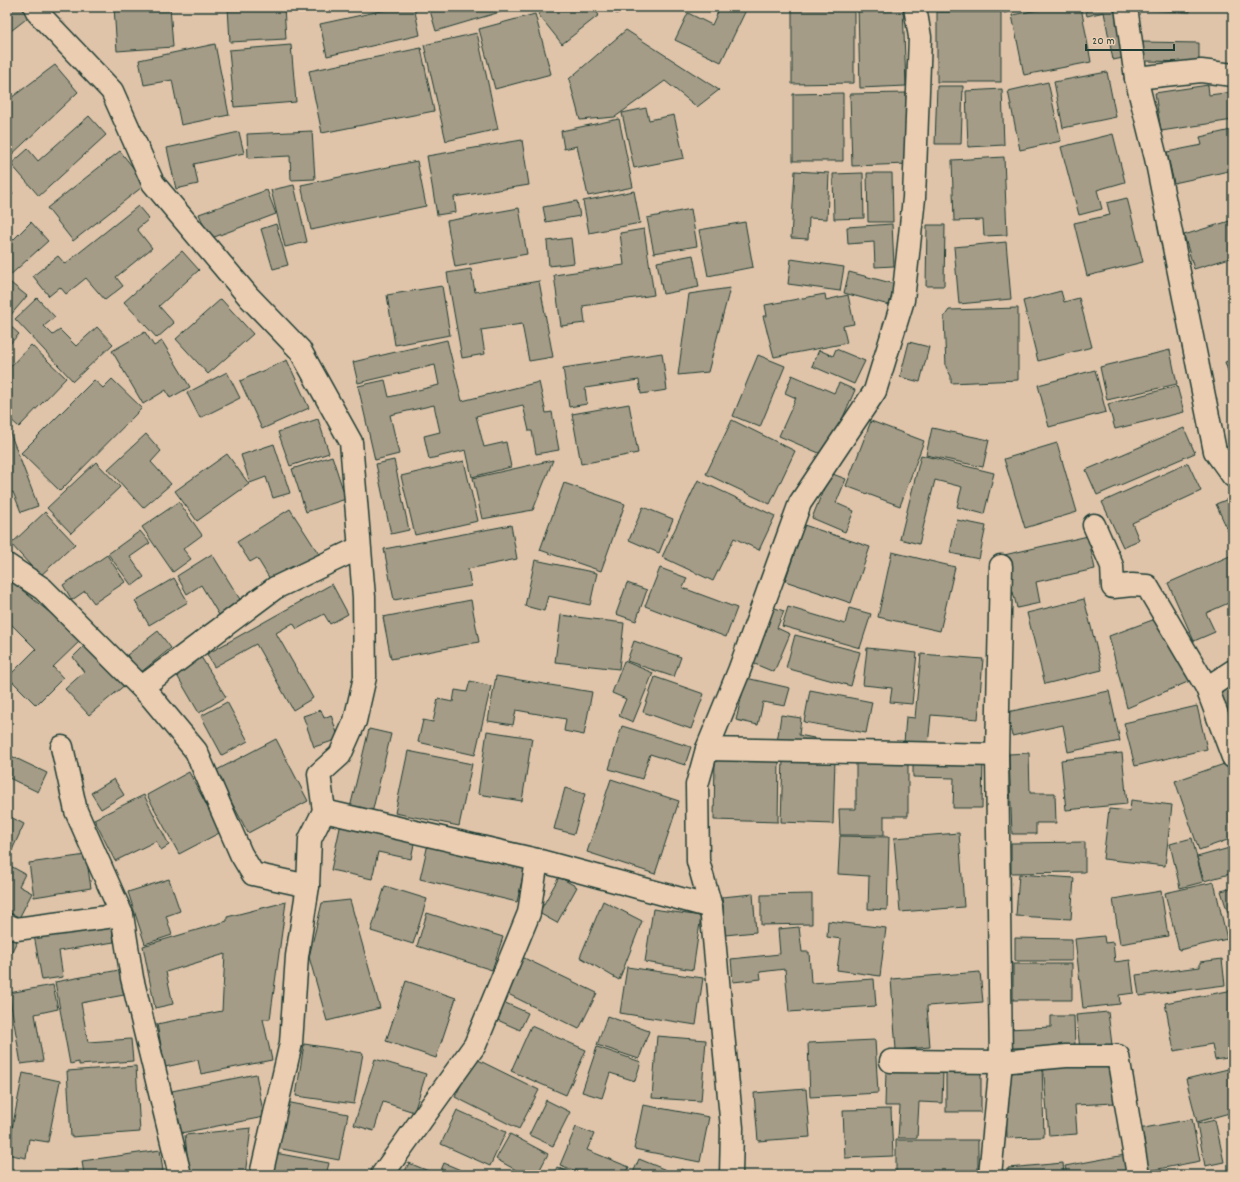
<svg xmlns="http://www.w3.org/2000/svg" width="1240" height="1182" viewBox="0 0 1240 1182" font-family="Dekko,sans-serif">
<rect width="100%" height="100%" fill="#dfc4aa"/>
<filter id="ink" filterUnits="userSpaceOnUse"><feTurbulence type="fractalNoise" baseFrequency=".025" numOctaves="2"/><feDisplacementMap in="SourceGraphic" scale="8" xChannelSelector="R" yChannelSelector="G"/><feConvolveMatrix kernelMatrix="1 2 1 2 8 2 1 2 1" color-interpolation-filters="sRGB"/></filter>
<g filter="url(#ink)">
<g fill="#a59c87" stroke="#1f3d34">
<path d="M7,7H23L30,16L7,34Z"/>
<path d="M114,7H170L173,47L117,51Z"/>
<path d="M228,7H284L286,39L230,42Z"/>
<path d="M399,7H414L420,35L327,56L320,24Z"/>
<path d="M429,7H517L436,31Z"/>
<path d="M546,7H592L599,15L562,44L538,14Z"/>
<path d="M608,7H623L617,14Z"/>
<path d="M720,7H739L746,10L721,62L675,40L688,13L712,25Z"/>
<path d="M792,7H854V83L792,84Z"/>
<path d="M858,7H903L906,86L860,88Z"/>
<path d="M1003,7H1037L1004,13Z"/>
<path d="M1053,7H1081L1091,62L1024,75L1012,15Z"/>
<path d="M1085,7H1119L1128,57L1113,60L1104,12L1087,16Z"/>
<path d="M1145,7H1190V12L1145,10Z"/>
<rect x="937" y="12" width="64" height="70"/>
<path d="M535,14L551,74L495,89L479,29Z"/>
<path d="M626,30L719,90L697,107L665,81L615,117L580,120L569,79Z"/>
<path d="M477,33L498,129L446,141L424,45Z"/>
<path d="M1143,42L1199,43V62L1143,61Z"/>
<path d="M215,44L229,115L181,125L172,80L144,85L139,60Z"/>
<path d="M291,45L296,102L234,107L229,50Z"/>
<path d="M421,48L434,111L322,133L309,71Z"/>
<path d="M55,65L78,92L7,159V101Z"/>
<path d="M1107,72L1116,117L1063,128L1054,82Z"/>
<path d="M1048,82L1061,141L1020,150L1008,91Z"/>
<path d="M1208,85L1209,95L1233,92V120L1161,131L1155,93Z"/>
<path d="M937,86H963L961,144H935Z"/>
<path d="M1002,89L1004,145L968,147L966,91Z"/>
<path d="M843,93V161H793V94Z"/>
<path d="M906,93L908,164L852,166L850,94Z"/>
<path d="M646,108L649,120L674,115L684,158L634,168L622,113Z"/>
<path d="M89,116L106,135L39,196L11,164L28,149L38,161Z"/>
<path d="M619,119L633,187L588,196L577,146L564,149L561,131Z"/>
<path d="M1231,130L1233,138V170L1174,183L1167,152L1202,145L1200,137Z"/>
<path d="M312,131L315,179L291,180L290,156L248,158L247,134Z"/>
<path d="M239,132L244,153L194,164L198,184L176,189L167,148Z"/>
<path d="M1113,134L1125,182L1097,190L1102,209L1079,215L1061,147Z"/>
<path d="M522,140L529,185L454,197L456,212L437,215L427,156Z"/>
<path d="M120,151L146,184L73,241L47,208Z"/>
<path d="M1004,157L1007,235L984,236L983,220L954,221L952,160Z"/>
<path d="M417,161L426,206L311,230L301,185Z"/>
<path d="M795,171L829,173L827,219L809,218L808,239L791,238Z"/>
<path d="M863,173L864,218L834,219L833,174Z"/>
<path d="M867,173H892L893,222H868Z"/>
<path d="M294,185L307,242L285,247L271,190Z"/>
<path d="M7,187L13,194L7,200Z"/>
<path d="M267,190L276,214L209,239L199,214Z"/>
<path d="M634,191L640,223L589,233L583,201Z"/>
<path d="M1127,198L1143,262L1087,276L1074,223L1110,215L1107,203Z"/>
<path d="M577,201L580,216L546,222L543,207Z"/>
<path d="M138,206L149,219L137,229L152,248L116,277L123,286L105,300L86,278L66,294L60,287L49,296L33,276L58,256L65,264Z"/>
<path d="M519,208L527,254L455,267L447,221Z"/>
<path d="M691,209L697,246L654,253L647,218Z"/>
<path d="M1233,220V257L1194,269L1184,235Z"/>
<path d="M31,222L48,241L7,278V246Z"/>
<path d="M745,222L753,267L708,276L699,230Z"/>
<path d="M276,224L288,265L273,269L261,229Z"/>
<path d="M892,224L894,266L875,267L874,242L848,244L847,227Z"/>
<path d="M927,225H945L944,286H926Z"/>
<path d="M644,229L654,295L583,306L585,323L561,326L554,275L624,265L620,233Z"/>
<path d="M571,238L574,263L549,266L547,241Z"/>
<path d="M1006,242L1011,299L959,304L954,247Z"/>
<path d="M182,251L199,270L159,306L174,323L157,338L124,302Z"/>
<path d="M693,255L699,287L663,294L657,262Z"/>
<path d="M791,259L844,267L840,291L788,284Z"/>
<path d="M471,269L475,292L539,281L553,357L529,361L522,324L481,330L485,354L462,358L447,273Z"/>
<path d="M849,272L895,284L889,305L844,293Z"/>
<path d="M7,280L27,296L9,317L7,316Z"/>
<path d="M442,286L450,335L395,345L387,295Z"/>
<path d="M730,288L708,372L678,375L689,294Z"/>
<path d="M1061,291L1064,302L1079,298L1092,347L1038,361L1023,301Z"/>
<path d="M825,294L826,300L848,295L854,324L843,326L847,343L774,357L763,316H767L765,305Z"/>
<path d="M37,298L55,317L44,326L53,335L60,330L76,346L97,327L113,344L73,381L15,319Z"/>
<path d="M221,299L253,334L208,374L176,339Z"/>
<path d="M1018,308V380L951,383V376L946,367L944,317L949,310Z"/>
<path d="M7,323L19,334L7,347Z"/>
<path d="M145,332L154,346L162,341L190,387L170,398L166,390L143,404L112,351Z"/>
<path d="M447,340L462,401L539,382L546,413L552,412L559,450L536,454L532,431H529L523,405L476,416L484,447L506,442L511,467L472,477L466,450L429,459L424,436L440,432L434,405L390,415L399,454L375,460L358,386L385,380L389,397L439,385L435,365L358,383L353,362Z"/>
<path d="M909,342L929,347L920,382L900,377Z"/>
<path d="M31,345L66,378L19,427L7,416V370Z"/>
<path d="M836,349L865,361L854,384L812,366L819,350L833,356Z"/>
<path d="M1170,350L1177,384L1107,400L1100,367Z"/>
<path d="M662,353L667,390L641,394L639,380L585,388L587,404L569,407L563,368Z"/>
<path d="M758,355L785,366L760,427L733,416Z"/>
<path d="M1233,359V386L1225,362Z"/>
<path d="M287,360L309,408L262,429L240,381Z"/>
<path d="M1095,370L1106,412L1049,427L1038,385Z"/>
<path d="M227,372L240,398L200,418L187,393Z"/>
<path d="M792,375L834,393L839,383L855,390L826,456L779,436L796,398L785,393Z"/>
<path d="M112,379L142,408L60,491L21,453L94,380L103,388Z"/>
<path d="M1177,386L1184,412L1115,429L1108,404Z"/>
<path d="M629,404L638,453L581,464L572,414Z"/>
<path d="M318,419L329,453L290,466L278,432Z"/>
<path d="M732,420L795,451L770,504L706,474Z"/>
<path d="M871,421L924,441L900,506L846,486Z"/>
<path d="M932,428L989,440L983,467L926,455Z"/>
<path d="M1184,428L1195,453L1097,495L1086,470Z"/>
<path d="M9,430L38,506L21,512L13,492L7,494V431Z"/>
<path d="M146,434L161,451L151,462L171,484L143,508L108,469Z"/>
<path d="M1057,443L1077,512L1025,528L1004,459Z"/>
<path d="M274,444L290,493L273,498L266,477L250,483L241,455Z"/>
<path d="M227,454L249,484L197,521L175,491Z"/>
<path d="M921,455L994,473L984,514L957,507L962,487L935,480L919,544L900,539Z"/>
<path d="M332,456L346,499L306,512L292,469Z"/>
<path d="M394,460L409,530L391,534L376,464Z"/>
<path d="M553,460L533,510L482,519L473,478Z"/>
<path d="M464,461L478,521L415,535L401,476Z"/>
<path d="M96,462L120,487L71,533L47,508Z"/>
<path d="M1188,463L1201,491L1132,523L1139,540L1123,547L1102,502Z"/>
<path d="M830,473L846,479L836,503L854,511L845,532L812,518Z"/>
<path d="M698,480L775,516L759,550L734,538L713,581L662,557Z"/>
<path d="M564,483L625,504L601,571L540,550Z"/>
<path d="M1233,497V542L1216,504Z"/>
<path d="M179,502L202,535L183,549L191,559L173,572L142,527Z"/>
<path d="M643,507L673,519L659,553L629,540Z"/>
<path d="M290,509L322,559L273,584L257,558L250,562L237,542Z"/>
<path d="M45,512L75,544L40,576L11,544Z"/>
<path d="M957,520L986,526L979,559L950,553Z"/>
<path d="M511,525L517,559L468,569L471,586L394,600L384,549Z"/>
<path d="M804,525L870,547L851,603L785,581Z"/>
<path d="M140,531L150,543L130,557L144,577L132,586L108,554Z"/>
<path d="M1088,536L1095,569L1036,582L1040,603L1017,608L1004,555Z"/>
<path d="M892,552L955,567L940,631L878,617Z"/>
<path d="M212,554L241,601L219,615L201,585L187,594L177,576Z"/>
<path d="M107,555L125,582L94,603L85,591L72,600L63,585Z"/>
<path d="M1232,555L1233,576L1231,577L1233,581V601L1206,613L1215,632L1194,641L1168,583Z"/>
<path d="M535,560L597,573L590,605L548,596L544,611L525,606Z"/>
<path d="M660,568L687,578L683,588L737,608L726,637L645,606Z"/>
<path d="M174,578L188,602L149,625L135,601Z"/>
<path d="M11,581L82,639L53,667L63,678L36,705L8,677L36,649L7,620V586Z"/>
<path d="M627,583L647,590L636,621L616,614Z"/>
<path d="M332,584L348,614L330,624L324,614L297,629L293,623L276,633L313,698L293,710L256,644L214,667L207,654Z"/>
<path d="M1084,599L1102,670L1045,684L1027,613Z"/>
<path d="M471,600L479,642L391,659L383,617Z"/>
<path d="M772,607L784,611L777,628L790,634L774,672L750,662Z"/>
<path d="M788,607L845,624L849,608L871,614L860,648L782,626Z"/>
<path d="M561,615L624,623L619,669L555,662Z"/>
<path d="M1158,618L1190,681L1127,708L1109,636Z"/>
<path d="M158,631L171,648L140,673L127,655Z"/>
<path d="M795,635L860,652L851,686L786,668Z"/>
<path d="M634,641L681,657L674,677L627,661Z"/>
<path d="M88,642L126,684L89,715L65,689L84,672L73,657Z"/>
<path d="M867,648L917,653L912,704L890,702L892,688L863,685Z"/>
<path d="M921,654L983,659L978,719L931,715L928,745L904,743L906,717L915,718Z"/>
<path d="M201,657L226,697L199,713L175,672Z"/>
<path d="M624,661L653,673L633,722L619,716L626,699L612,693Z"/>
<path d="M496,676L592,692L584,735L564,731L566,719L516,710L513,725L488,721Z"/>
<path d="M655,677L704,694L691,729L643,712Z"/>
<path d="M746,678L790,688L785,706L763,702L758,725L736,720Z"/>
<path d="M470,681L491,686L475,755L418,742L423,720L433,722L438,699L453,702L455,690L467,692Z"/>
<path d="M1233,683V720L1217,692Z"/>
<path d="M810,690L872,702L866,733L804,722Z"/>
<path d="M1109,691L1120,741L1068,752L1063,725L1012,736L1007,712Z"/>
<path d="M227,702L248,741L222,755L201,716Z"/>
<path d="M1197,706L1207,749L1135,766L1124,723Z"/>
<path d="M321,710L324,718L331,715L339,739L314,747L303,716Z"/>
<path d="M781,715L801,718L799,735L814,738L812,748L777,743Z"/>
<path d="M622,726L691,747L685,765L650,754L642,779L609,769Z"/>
<path d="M369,729L391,734L371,817L349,812Z"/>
<path d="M487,731L532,738L522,801L478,794Z"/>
<path d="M276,739L308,801L248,833L215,771Z"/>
<path d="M408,751L472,764L459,826L395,813Z"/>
<path d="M1029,753L1030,793H1055L1056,823H1036V834H1012L1009,754Z"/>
<path d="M1122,753L1127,804L1066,810L1061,760Z"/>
<path d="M7,754L47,773L38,792L7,777Z"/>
<path d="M715,757L779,758L778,822L714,820Z"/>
<path d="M783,758L835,759L833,824L781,822Z"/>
<path d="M913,758L983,759L982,808H953L954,778L913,777Z"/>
<path d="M908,760V816H884V835H840L839,809H856V761Z"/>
<path d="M1230,762L1233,770V838L1199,850L1175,781Z"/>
<path d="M189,772L221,832L179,854L147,795Z"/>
<path d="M114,779L124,795L101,809L91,793Z"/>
<path d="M611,779L679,801L655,874L587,852Z"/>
<path d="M565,788L585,794L574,834L554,829Z"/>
<path d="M144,795L169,845L161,850L156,841L115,861L94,819Z"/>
<path d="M1131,800L1172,805L1165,866L1103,859L1109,809L1130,811Z"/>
<path d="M7,815L24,824L8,859H7Z"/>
<path d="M341,823L415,839L411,859L378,852L372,879L331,870Z"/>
<path d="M959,833L964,907L900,912L894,838Z"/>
<path d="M840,836L889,837L887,910L868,909L869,876L838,874Z"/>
<path d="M1192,838L1203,882L1180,888L1170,844Z"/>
<path d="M1085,842V872L1011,873V843Z"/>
<path d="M428,844L525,867L517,902L420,879Z"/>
<path d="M1233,847V873L1204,881L1197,857Z"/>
<path d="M86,855L91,888L34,897L29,863Z"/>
<path d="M7,864L25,874L19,886L32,893L17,922L7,917Z"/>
<path d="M1019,874L1074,878L1071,919L1016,916Z"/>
<path d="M559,877L577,887L557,923L539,913Z"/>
<path d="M169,879L180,911L166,916L172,935L145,944L128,892Z"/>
<path d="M1214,882L1227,939L1179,950L1165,893Z"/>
<path d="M385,886L427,899L413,944L371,931Z"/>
<path d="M1233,888V912L1228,913L1221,891Z"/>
<path d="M1161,891L1168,936L1120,944L1113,899Z"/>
<path d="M753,894L756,932L725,935L722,897Z"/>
<path d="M812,894V924L761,925V895Z"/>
<path d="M350,900L380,1008L327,1021L309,957L322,903Z"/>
<path d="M603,901L642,921L619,980L580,957Z"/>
<path d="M286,902L270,1019H263L272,1060L201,1074L198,1060L165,1067L157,1024L222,1011L225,954L166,972L173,1004L155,1008L143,946L227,921V917Z"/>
<path d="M653,909L701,916L693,970L645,962Z"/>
<path d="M427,913L503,937L492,970L417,946Z"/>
<path d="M828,921L886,928L880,976L837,970L841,939L827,937Z"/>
<path d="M111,923L114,942L59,951L63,977L42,980L34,935Z"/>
<path d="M799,927L802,952H809L811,983L874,979L876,1006L789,1012L785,969L760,972L761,979L733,982L731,959L780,954L778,929Z"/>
<path d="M7,936L17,941L7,961Z"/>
<path d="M1104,936L1105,943L1113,942L1115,962L1130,960L1134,993L1119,995L1120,1004L1083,1008L1075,939Z"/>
<path d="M1015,938L1072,939V961H1015Z"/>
<path d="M522,957L597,993L579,1029L504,992Z"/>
<path d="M1222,959L1225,985L1139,996L1136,975L1200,967V962Z"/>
<rect x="1013" y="964" width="59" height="36"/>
<path d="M627,967L703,978L696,1025L620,1013Z"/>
<path d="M119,970L124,995L81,1003L88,1042L131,1039L133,1061L79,1065V1062L70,1064L55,982Z"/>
<path d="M980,972L983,1002L927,1006L930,1047L896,1050L891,979Z"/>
<path d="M406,981L456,998L436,1058L386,1041Z"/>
<path d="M53,985L58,1009L35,1014L43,1061L21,1064L9,993Z"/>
<path d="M1233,990V1057L1215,1060L1212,1044L1174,1051L1165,1003Z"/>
<path d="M501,1001L528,1013L520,1030L493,1018Z"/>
<path d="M1108,1012L1112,1045L1080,1049L1076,1015Z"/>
<path d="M607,1016L649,1031L639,1059L597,1045Z"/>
<path d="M1051,1016H1074L1075,1047L1008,1048L1007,1029L1051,1027Z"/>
<path d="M531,1026L586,1050L566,1095L511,1071Z"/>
<path d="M657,1036L706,1040L701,1101L652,1098Z"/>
<path d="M875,1040L878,1093L810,1097L808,1043Z"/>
<path d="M304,1044L363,1053L354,1104L296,1096Z"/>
<path d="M597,1047L641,1062L635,1081L610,1073L602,1098L582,1092Z"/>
<path d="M474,1058L539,1090L519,1129L455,1097Z"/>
<path d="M375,1059L426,1074L414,1112L383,1102L374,1131L354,1125Z"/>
<path d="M1112,1059L1115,1103L1075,1105L1077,1134L1049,1136L1043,1064Z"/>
<path d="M1042,1064L1044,1137L1007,1138L1005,1065Z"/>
<path d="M136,1066L140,1132L71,1137L67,1071Z"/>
<rect x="946" y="1069" width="35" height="43"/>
<path d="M1228,1069L1233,1087V1112L1197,1122L1186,1079Z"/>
<path d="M886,1070L943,1072L942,1103L919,1102L917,1138H898L900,1106H885Z"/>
<path d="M23,1073L60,1081L48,1142L29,1139L26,1158L7,1154Z"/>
<path d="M256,1074L264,1117L181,1133L172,1091Z"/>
<path d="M806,1089L810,1137L758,1141L754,1093Z"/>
<path d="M546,1100L570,1112L553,1146L529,1135Z"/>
<path d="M286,1102L348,1114L339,1160L277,1148Z"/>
<path d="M643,1105L709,1117L700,1162L634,1149Z"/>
<path d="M891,1109L893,1156L845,1158L843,1110Z"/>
<path d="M457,1110L506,1132L490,1166L441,1144Z"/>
<path d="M1192,1119L1200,1161L1148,1171L1139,1129Z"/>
<path d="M1215,1120L1224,1162L1205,1166L1197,1124Z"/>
<path d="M576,1127L594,1134L587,1150L629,1167L626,1175H587L560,1165Z"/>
<path d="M251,1128L245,1175H189L185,1135Z"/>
<path d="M510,1134L548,1154L537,1175H525L496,1159Z"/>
<rect x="896" y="1140" width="82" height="34"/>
<path d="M160,1150L163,1171L135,1175H84L82,1161Z"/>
<path d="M275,1153L329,1163L326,1175H271Z"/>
<path d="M1125,1155L1129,1175H1067L1065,1166Z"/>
<path d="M639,1159L666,1170L664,1175H632Z"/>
<path d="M409,1163L438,1175H403Z"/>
<path d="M444,1163L463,1171L461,1175H439Z"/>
<path d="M1063,1163L1064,1175H1008V1168Z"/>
<path d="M557,1167L575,1175H553Z"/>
<path d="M77,1169L79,1175H49Z"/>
<path d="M681,1169L699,1175H679Z"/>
<rect x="822" y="1172" width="67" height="3"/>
</g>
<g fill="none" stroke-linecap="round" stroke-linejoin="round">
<g stroke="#1f3d34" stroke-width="25">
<g id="street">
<path d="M35,7L38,13L112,91L153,183L249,297L300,350L351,442L364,597L365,677L355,721L340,755L319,774L324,811L310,839L308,886L297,956L291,1043L261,1175"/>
<path d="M1126,7L1136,78L1156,158L1215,451L1233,476"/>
<path d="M1136,78L1201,71L1233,75"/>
<path d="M1094,525L1112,566L1113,587L1132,585L1147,586L1207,688L1233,757"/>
<path d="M7,565L43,589L152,698L196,751L241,854L253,874L308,886"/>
<path d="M142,687L275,588L359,548"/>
<path d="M1207,688L1233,671"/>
<path d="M62,747L76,811L122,915L132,978L180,1175"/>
<path d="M707,749L997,755"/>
<path d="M324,811L537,860L711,907"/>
<path d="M7,925L16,929L122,915"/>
<path d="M891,1061L1001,1062L1066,1056H1118L1138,1175"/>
<path d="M382,1175L475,1045L529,913L537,860"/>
<path d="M731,1175L732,1128L711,907L698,861L697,785L707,749L739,671L800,503L875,391L903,300L914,198L920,37L915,7"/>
<path d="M990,1175L1001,1062L997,755L1001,566"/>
</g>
</g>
<use href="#street" stroke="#ebcdb1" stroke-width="22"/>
</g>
</g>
<rect width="1240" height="1182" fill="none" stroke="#ebcdb1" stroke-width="24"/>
<rect x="12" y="12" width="1216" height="1158" fill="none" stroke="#1f3d34" stroke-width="1.5" filter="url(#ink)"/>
<path d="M1086 44v6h88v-6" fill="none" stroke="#1f3d34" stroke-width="2"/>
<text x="1092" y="44" font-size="12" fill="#1f3d34" stroke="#ebcdb1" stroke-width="3" paint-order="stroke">20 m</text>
</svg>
